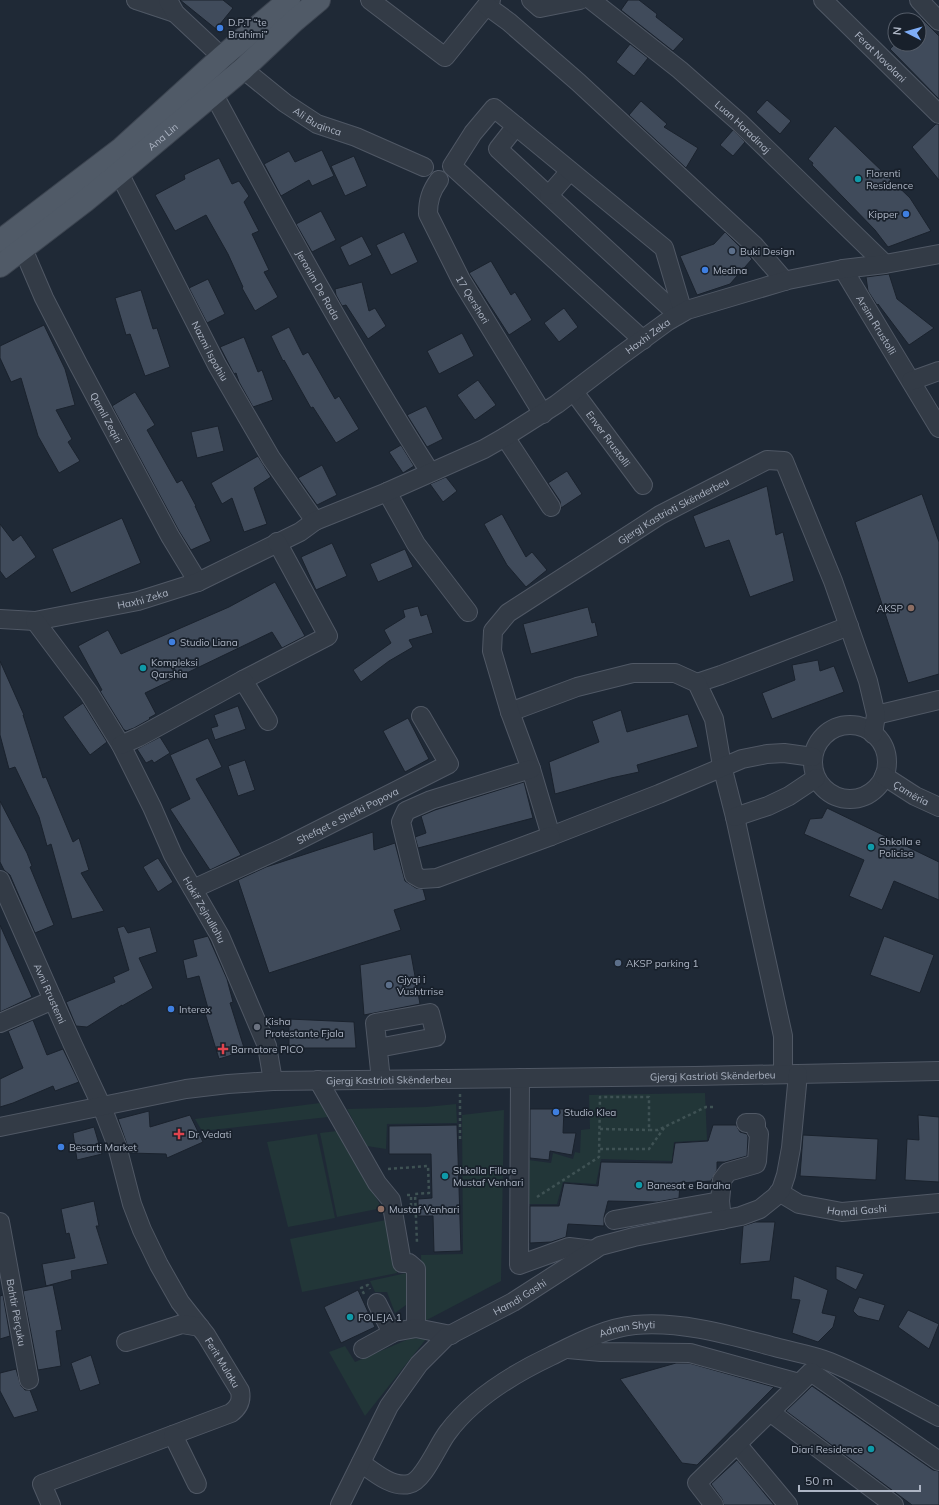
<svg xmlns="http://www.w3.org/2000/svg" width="939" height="1505" viewBox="0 0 939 1505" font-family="Mulish,sans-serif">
<rect width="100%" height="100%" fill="#1f2936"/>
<g fill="#223638">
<path d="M705,1093L707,1140L674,1142L672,1161L601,1159L596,1184L563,1182L557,1204H520L521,1159L551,1163L553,1153L573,1159L575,1152L580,1153L581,1130L590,1129L589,1095Z"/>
<path d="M320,1103L328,1117L202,1131L195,1119Z"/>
<path d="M456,1104L457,1123L387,1124L386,1149L367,1146L347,1109L426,1107Z"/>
<path d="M504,1110L501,1281L423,1322L421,1255L463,1254L462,1115Z"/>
<path d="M337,1131L382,1208L337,1217L320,1133Z"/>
<path d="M317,1134L335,1218L288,1227L267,1142Z"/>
<path d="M386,1220L397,1273L302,1292L290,1239Z"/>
<path d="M411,1272L410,1302L395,1313L387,1292H375L370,1281Z"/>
<path d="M411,1338L426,1339L365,1416L329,1352L345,1346L355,1362Z"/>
</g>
<g fill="#404b5b" stroke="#1a222d">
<path d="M180,0H223L233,8L216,29Z"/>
<path d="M628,0H639L657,14L656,17L684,39L673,51L621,10Z"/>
<path d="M921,18L939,36V99L890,49L895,44H919V21Z"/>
<path d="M630,44L648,58L634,76L616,62Z"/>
<path d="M767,100L791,121L780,134L756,112Z"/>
<path d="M641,101L667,124L664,127L698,148L686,168L629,115Z"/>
<path d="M936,124H939V180L912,147Z"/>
<path d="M835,126L910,198L931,231L888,247L875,230L812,165L813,163L808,159Z"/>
<path d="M733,130L745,142L733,156L720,145Z"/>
<path d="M322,150L334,176L312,186L309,180L281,196L264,164L289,151L295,162Z"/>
<path d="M354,156L367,186L345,196L331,166Z"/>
<path d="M219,158L232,184L239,181L249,196L244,202L259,231L252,234L269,270L264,272L278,297L255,311L242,288L243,287L228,254L206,215L175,231L155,195L185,179L184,175Z"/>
<path d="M321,211L336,240L312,252L296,224Z"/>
<path d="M404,232L418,262L391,275L376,245Z"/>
<path d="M725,232L752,259L730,284L697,295L680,256L714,244Z"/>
<path d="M362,236L372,255L349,266L340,247Z"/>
<path d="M491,261L511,295L515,292L532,320L509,335L469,273Z"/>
<path d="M889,274L897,299L934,328L909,345L878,304L877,305L868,291L866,277Z"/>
<path d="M208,279L225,314L207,323L189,288Z"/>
<path d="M362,282L369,311L375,308L386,326L368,339L346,305L342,306L336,295L335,289Z"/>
<path d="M141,290L153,329L157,328L170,367L145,376L130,334L126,335L115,298Z"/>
<path d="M564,308L578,327L559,342L544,323Z"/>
<path d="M44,325L65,369L75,405L56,410L72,439L68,442L80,461L59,473L38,436L21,378L11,382L0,358V346Z"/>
<path d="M289,327L303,355L308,352L335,399L339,396L359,429L336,443L313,407L311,408L284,360L283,361L271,336Z"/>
<path d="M462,333L474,356L439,374L427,351Z"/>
<path d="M244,337L258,372L262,370L273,400L253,407L239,382L236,373L234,374L220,347Z"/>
<path d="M478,380L496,405L475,420L457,395Z"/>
<path d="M135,392L155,425L147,430L177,483L182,480L196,506H195L211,541L191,550L179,531L112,406Z"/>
<path d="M426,406L443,439L427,447L407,415Z"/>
<path d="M218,426L224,451L197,458L191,432Z"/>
<path d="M401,445L414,466L403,473L389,452Z"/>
<path d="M258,456L271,477L254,488L267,524L244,532L232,498L222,504L211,483Z"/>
<path d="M322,465L337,495L317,505L298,478Z"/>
<path d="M567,471L582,494L561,508L560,501L548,483Z"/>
<path d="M446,477L457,491L443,502L430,484Z"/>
<path d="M767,486L776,535L783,532L794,581L750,597L729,540L705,548L693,516Z"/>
<path d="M922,494L939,542V674L908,683L855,522Z"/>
<path d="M502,514L526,557L532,552L547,570L526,587L507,565L484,524Z"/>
<path d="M122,518L141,563L71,593L52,549Z"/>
<path d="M0,524L13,541L21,535L36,557L6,579L0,571Z"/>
<path d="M332,543L347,576L316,590L301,557Z"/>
<path d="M405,549L413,567L378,582L370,564Z"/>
<path d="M275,582L305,636L282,648L272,632L145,693L156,714L149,718L150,719L134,728L126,731L125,730H124L100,691L102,690L78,646L108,630L121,654L229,607Z"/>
<path d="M418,606L421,616L427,614L433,633L409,640L413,647L389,661L361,682L353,670L391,643L384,630L405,617L403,610Z"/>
<path d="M588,607L592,623L595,622L598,636L531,654L523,624Z"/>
<path d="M818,660L820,671L834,666L844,692L772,719L762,693L795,680L792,665Z"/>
<path d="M0,661L24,715H23L43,778L46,777L73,842L79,838L89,870L81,873L104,911L72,919L51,844L47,846L39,817L15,767L9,769L0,735Z"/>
<path d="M83,703L107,742L90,755L63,717Z"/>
<path d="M238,706L246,729L215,740L211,728L218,726L214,715Z"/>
<path d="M621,710L627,732L688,714L698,747L637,765L639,772L611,778L555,794L549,762L599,742L592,721Z"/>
<path d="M408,718L429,759L405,772L383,731Z"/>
<path d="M160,737L170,753L154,763L152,760L146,763L137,749Z"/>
<path d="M208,738L222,767L196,779L241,855L210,870L170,809L190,799L170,755Z"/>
<path d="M245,760L255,790L238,796L228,766Z"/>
<path d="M524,782L533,818L418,848L415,837L426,833L421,816L435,810Z"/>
<path d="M0,801L27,853L32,866L30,867L54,925L35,933L10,875L4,870L0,862Z"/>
<path d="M827,808L939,862V900L894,881L882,910L849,896L864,860L804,834L810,819L822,818Z"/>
<path d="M373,832L374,850L395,843L405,881L416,888L423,889L426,900L394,910L401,930L269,973L238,880L266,867Z"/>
<path d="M158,858L173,882L158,892L143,867Z"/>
<path d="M0,925L32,997L0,1012Z"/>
<path d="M124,926L128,933L150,927L157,952L139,958L153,988L122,1006V1005L87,1027L76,1026L66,1002L115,982L113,977L129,970L117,928Z"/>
<path d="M208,936L227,979L233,1002L230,1003L245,1051L219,1059L205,1013L209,1012L199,976L187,979L183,960L197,956L193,940Z"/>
<path d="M884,936L934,955L920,993L870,975Z"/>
<path d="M411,954L420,1004L364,1015L360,965Z"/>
<path d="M289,1019L354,1022L356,1048H289Z"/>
<path d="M33,1020L47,1055L63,1049L79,1082L55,1091L53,1086L13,1103L0,1107V1079L23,1068L8,1031Z"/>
<path d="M530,1109H564L563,1133H576L572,1155L550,1151L549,1160L530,1158Z"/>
<path d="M149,1111L150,1127L190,1115L203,1142L167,1158L166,1154L130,1153L118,1119Z"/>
<path d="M918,1115L939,1117V1182L905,1180L907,1139L919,1140Z"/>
<path d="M457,1125L461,1251L434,1252L433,1216H418V1199L432,1198L431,1154H389V1126Z"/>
<path d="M713,1125H736L740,1132L747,1134L748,1137L747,1156L725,1162H717V1170L711,1181L680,1183L679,1198L657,1202L608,1201L604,1217V1226L568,1224L566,1237L551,1242L530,1243V1206H559L564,1183L598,1186L601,1162L672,1163L675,1143L708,1141Z"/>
<path d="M94,1127L102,1154L77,1160L73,1133Z"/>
<path d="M803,1135L878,1139L876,1180L800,1176Z"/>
<path d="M94,1201L99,1226H96L108,1264L71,1271L72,1279L46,1286L42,1264L75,1258L69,1233L66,1234L61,1209Z"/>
<path d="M755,1222H775L770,1261L740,1264L743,1226Z"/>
<path d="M836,1266L864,1274L856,1290L836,1279Z"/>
<path d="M794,1276L828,1290L822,1313L836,1316L833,1327L818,1342L792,1333L800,1300L791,1299Z"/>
<path d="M53,1285L62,1330L56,1331L61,1366L38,1370L23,1291Z"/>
<path d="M358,1290L375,1327L341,1343L324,1307Z"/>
<path d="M3,1295L10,1336L0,1339V1296Z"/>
<path d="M859,1297L885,1305L879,1321L858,1316L853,1311Z"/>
<path d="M908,1310L939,1324L929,1349L898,1327Z"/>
<path d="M91,1355L100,1384L80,1391L71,1363Z"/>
<path d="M676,1363H689L774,1387L697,1465L682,1463L620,1379Z"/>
<path d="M16,1369L21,1386L25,1390H30L38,1411L14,1418L0,1391V1373Z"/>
<path d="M812,1386L933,1470L939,1471V1505H912L786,1411Z"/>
<path d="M737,1460L774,1505H724L722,1499L711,1484Z"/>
</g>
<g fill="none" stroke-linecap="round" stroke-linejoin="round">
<g stroke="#505865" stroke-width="20">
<g id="minor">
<path d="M136,0L175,13"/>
<path id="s1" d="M168,0L175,13L222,57L243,69L285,103L317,124L356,137L424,167"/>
<path d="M370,0L445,57L491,0"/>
<path d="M531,0L540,8L580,0"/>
<path id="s2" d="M591,0L680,70L739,122L885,264"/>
<path id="s3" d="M823,0L939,114"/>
<path d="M919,0L939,21"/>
<path d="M487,6L509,22L578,82L702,197L754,245L785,281"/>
<path id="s4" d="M213,93C282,221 352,350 430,472"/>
<path d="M516,126L498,149L678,315"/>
<path id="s5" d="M119,173L217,365L271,458L315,521"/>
<path id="s6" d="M439,180C431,191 428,200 428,214L461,280L543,414"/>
<path d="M549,195L570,171"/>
<path id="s7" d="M23,249L44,298L78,364L170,536L198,582"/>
<path id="s8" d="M843,269L939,428"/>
<path d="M643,340L452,166L473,133L494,108L664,248L683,312"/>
<path d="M911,381L939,371"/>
<path id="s9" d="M574,392L643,485"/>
<path d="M505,437L551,507"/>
<path d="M387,492L416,544L468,612"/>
<path id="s10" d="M0,619L35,621L138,601L198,582L300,532L315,521L387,492L484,449L505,437L557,404L620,356L668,321L687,310L788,280L843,269L885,264L939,254"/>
<path id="s11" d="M35,621L89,693L121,745L152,807L173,855L220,936L267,1046L273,1081"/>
<path d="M243,680L328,636L277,542"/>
<path d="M697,683L721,675L849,626"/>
<path d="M510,712L577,687L633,673H675L697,683L714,719L722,766L735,817L783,1036V1074"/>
<path d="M876,715L939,700"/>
<circle cx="850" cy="762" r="37"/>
<path d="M121,745L139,737L243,680L268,721"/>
<path id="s12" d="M813,757L784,753L767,754L742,759L659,794L551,836L531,769L510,712L492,651L493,631L508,613L660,515L767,460L784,461L833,581L868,681L876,715L873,734"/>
<path d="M531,769L431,800L406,811L401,822L414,875L421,879L437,878L551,836"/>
<path id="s13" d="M884,776L915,796L939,807"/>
<path d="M735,817L768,806L789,796L816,778"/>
<path id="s14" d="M0,880L73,1045L102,1107L117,1146L132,1204L142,1230L159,1265L180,1302L206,1335L240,1391C242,1401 239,1407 231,1413L42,1484L51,1505"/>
<path id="s15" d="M193,889L285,847L449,764L421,716"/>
<path d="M0,1023L53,1000"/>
<path d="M378,1048L436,1037L430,1013L375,1023L381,1080"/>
<path d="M520,1078L519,1265L569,1247L594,1250"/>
<path d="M318,1080L377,1183L391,1200L402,1263H409L416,1269V1328"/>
<path id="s16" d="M0,1127L186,1089L228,1084L273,1081L695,1076L939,1071"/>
<path id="s17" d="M779,1192L799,1204L842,1212L939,1203"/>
<path d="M720,1201L722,1180L728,1172L756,1164L757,1161L759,1134L756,1130V1123H746"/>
<path d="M614,1220L720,1201L722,1220"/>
<path id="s18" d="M0,1222L29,1380"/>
<path d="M377,1303L392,1333"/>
<path d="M126,1342L182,1324L200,1327"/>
<path d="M363,1349L394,1332L416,1328L451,1335"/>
<path d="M568,1349L601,1352L690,1353L799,1383"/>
<path d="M770,1412L894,1505"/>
<path d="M173,1435L197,1484"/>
<path d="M737,1444L788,1505"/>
<path id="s19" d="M361,1463C374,1472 392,1488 409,1484C424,1481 438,1444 448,1432C473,1398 513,1374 551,1356C577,1343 605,1328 635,1325C683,1321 729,1335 775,1347C793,1352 813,1355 830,1362C867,1377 903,1398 939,1417"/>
<path id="s20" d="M340,1505L389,1406L419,1364L446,1337L513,1302L600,1246L634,1237L741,1216L760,1209L775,1197L781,1190L786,1175L791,1148L798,1074"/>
<path d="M714,1505L697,1483L811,1372L939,1461"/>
</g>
</g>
<g stroke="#3c4450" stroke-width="24">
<g id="major">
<path d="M0,241L122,148L222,57L289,0"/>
<path id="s21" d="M0,266L85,201L119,173L243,69L294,21L319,0"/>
</g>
</g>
<g stroke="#3f5254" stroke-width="2.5" stroke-dasharray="3 3" stroke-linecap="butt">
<path d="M460,1094V1142"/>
<path d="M600,1129L649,1130"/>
<path d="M600,1149H649L664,1128"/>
<path d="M388,1169L428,1166L429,1193L415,1194L417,1243"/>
<path d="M407,1195H411V1210"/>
<path d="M537,1197L599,1157L600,1097H649V1130H658L706,1107H713"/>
<path d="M364,1294L361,1288L368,1285L370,1289"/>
</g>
<use href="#minor" stroke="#333b46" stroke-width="18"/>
<use href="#major" stroke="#505a67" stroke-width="22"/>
</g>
<g fill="#3f7fe0" stroke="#18202b" stroke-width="1.5">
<circle cx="220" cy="28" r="4"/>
<circle cx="906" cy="214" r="4"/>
<circle cx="705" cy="270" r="4"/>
<circle cx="172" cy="642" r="4"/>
<circle cx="171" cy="1009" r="4"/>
<circle cx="556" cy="1112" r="4"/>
<circle cx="61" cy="1147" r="4"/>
</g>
<g fill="#0f9aa8" stroke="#18202b" stroke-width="1.5">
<circle cx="858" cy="179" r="4"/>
<circle cx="143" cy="668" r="4"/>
<circle cx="871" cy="847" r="4"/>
<circle cx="445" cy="1176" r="4"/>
<circle cx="639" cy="1185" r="4"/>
<circle cx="350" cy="1317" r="4"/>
<circle cx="871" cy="1449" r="4"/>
</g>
<g fill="#5c6f8a" stroke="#18202b" stroke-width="1.5">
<circle cx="732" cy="251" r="4"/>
<circle cx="618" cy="963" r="4"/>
<circle cx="389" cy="985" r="4"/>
</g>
<g fill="#8d6e63" stroke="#18202b" stroke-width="1.5">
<circle cx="911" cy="608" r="4"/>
<circle cx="381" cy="1209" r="4"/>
</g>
<circle fill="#6b7280" stroke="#18202b" stroke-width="1.5" cx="257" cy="1027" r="4"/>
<g fill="#e0444e" stroke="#18202b" stroke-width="1.5">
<path d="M221 1043h4v4h4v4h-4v4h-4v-4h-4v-4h4z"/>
<path d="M177 1128h4v4h4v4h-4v4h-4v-4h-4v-4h4z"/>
</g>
<g text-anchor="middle" stroke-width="3.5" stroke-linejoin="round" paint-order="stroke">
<g font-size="10" fill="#adb5c4" stroke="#18202b" text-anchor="start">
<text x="228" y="26">D.P.T “te<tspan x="228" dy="12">Brahimi”</tspan></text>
<text x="866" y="177">Florenti<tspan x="866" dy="12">Residence</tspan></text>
<text x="898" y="218" text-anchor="end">Kipper</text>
<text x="740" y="255">Buki Design</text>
<text x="713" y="274">Medina</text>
<text x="903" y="612" text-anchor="end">AKSP</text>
<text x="180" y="646">Studio Liana</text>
<text x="151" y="666">Kompleksi<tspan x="151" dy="12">Qarshia</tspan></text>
<text x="879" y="845">Shkolla e<tspan x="879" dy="12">Policise</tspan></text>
<text x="626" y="967">AKSP parking 1</text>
<text x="397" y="983">Gjyqi i<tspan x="397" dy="12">Vushtrrise</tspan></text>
<text x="179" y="1013">Interex</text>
<text x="265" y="1025">Kisha<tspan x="265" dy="12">Protestante Fjala</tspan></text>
<text x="231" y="1053">Barnatore PICO</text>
<text x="564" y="1116">Studio Klea</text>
<text x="188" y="1138">Dr Vedati</text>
<text x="69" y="1151">Besarti Market</text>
<text x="453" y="1174">Shkolla Fillore<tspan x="453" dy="12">Mustaf Venhari</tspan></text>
<text x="647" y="1189">Banesat e Bardha</text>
<text x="389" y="1213">Mustaf Venhari</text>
<text x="358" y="1321">FOLEJA 1</text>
<text x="863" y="1453" text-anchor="end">Diari Residence</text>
</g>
<g font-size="10" fill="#adb5c4" stroke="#18202b">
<text dy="4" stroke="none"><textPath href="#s3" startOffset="81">Ferat Novolani</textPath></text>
<text dy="4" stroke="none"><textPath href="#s1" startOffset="195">Ali Buqinca</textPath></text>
<text dy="4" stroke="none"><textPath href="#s2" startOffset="198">Luan Haradinaj</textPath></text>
<text dy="4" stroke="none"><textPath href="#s21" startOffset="208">Ana Lin</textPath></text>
<text dy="4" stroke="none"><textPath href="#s4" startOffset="219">Jeronim De Rada</textPath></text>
<text dy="4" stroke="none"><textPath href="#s6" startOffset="133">17 Qershori</textPath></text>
<text dy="4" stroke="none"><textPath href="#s8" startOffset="65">Arsim Rrustolli</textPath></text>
<text dy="4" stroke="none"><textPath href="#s10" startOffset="718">Haxhi Zeka</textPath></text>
<text dy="4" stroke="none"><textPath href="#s5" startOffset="200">Nazmi Ispahiu</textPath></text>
<text dy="4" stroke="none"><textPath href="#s7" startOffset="188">Qamil Zeqiri</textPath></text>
<text dy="4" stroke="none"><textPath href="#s9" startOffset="58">Enver Rrustolli</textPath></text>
<text dy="4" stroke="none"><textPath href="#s12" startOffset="710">Gjergj Kastrioti Skënderbeu</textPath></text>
<text dy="4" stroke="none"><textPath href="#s10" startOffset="145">Haxhi Zeka</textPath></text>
<text dy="4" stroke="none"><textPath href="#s13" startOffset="32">Çamëria</textPath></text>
<text dy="4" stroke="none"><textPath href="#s15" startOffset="171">Shefqet e Shefki Popova</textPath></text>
<text dy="4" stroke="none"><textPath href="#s11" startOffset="336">Hakif Zejnullahu</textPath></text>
<text dy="4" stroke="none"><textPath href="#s14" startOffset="124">Avni Rrustemi</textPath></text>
<text dy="4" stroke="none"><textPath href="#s16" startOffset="717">Gjergj Kastrioti Skënderbeu</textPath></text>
<text dy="4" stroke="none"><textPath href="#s16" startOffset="393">Gjergj Kastrioti Skënderbeu</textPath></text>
<text dy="4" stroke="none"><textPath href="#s17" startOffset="82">Hamdi Gashi</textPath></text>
<text dy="4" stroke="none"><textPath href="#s20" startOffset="284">Hamdi Gashi</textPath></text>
<text dy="4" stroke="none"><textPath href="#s18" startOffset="92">Bahtir Përçuku</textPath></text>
<text dy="4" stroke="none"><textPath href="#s19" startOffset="331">Adnan Shyti</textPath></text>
<text dy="4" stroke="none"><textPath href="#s14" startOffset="534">Ferit Mulaku</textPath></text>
</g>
</g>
<g transform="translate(907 32) rotate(276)"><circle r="19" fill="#18202b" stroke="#545c68"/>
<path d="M0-3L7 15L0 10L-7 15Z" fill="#7eadf7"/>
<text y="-6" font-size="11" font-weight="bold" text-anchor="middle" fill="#adb5c4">N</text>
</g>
<path d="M799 1485v6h121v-6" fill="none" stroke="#adb5c4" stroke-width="2"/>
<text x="805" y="1485" font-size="12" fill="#adb5c4" stroke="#18202b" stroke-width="3" paint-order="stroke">50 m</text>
</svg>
